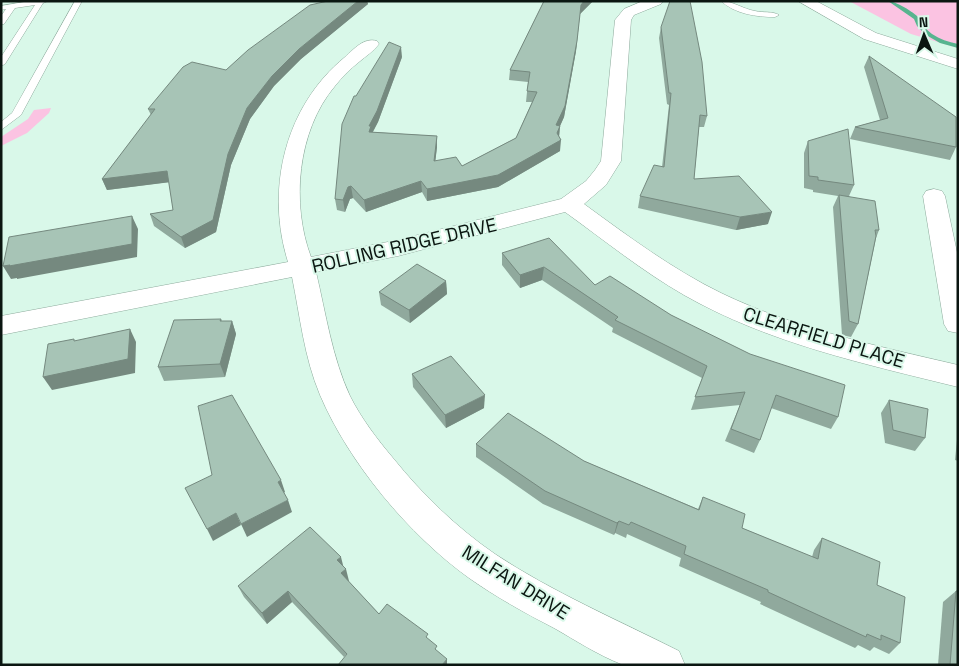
<svg xmlns="http://www.w3.org/2000/svg" width="959" height="666" viewBox="0 0 959 666" font-family="'Space Grotesk',sans-serif">
<rect width="100%" height="100%" fill="#d9f8e9"/>
<g fill="#fbc3e2">
<path d="M849,1H958V48L911,34Z"/>
<path d="M51,108L49,113L27,133L1,146V137L28,119L34,110Z"/>
</g>
<g fill="none" stroke-linecap="round" stroke-linejoin="round">
<path fill="#57b48f" fill-rule="evenodd" d="M888,1C895,1 914,12 919,18C923,24 925,29 932,34C940,39 948,42 958,44V48L940,43L926,35L917,26L914,19Z"/>
<g stroke="#8daa9c" stroke-width="1">
<g id="lane">
<path d="M30,1H48L43,3L5,64L1,66V57L35,5L15,8L4,24H1V16L6,9L1,10V6Z"/>
<path d="M75,1H82L21,115L1,130V122L12,113Z"/>
<path d="M721,1C733,1 743,9 755,11C763,13 773,11 779,15L775,17C756,17 735,14 721,1Z"/>
</g>
</g>
<g stroke="#8daa9c" stroke-width="1">
<g id="street">
<path d="M643,1H663L661,4L634,15L631,20L621,161L606,185L584,204C628,236 672,269 721,293C796,329 877,346 958,365V387C865,364 768,343 684,295C642,271 604,240 565,212L398,256L316,272C326,314 332,357 350,396C361,418 377,439 393,458C422,494 457,528 495,554C552,592 618,620 679,651L685,665C671,665 632,666 621,664C598,655 575,640 554,628C525,613 496,597 469,578C409,535 349,463 320,395C304,357 300,316 292,277L1,335V316L288,262C265,189 285,106 345,57C354,49 364,37 377,41L379,44C374,51 366,56 359,62C350,69 342,77 335,86C297,131 291,204 311,257L398,240L561,199L586,181L595,170L601,161L615,20L624,9Z"/>
<path d="M798,1H816L876,33L958,59V69L864,39Z"/>
<path d="M934,189L942,191L945,196L958,257V333L948,331L944,324L923,196L926,191Z"/>
</g>
</g>
<use href="#lane" fill="#fff" fill-rule="evenodd"/>
<use href="#street" fill="#fff" fill-rule="evenodd"/>
</g>
<g fill="#90a99d">
<path d="M328,1H367L368,4L301,59L274,86L250,119L231,165L216,232L185,248L154,226L150,214L173,210L169,182L107,190L102,179L151,115L148,109L226,70Z"/>
<path d="M544,1H593L580,14L576,51L564,117L560,126L559,137L560,151L498,187L427,201L422,192L366,212L353,198L350,199L345,212L337,210L335,199L356,96L402,57L378,122L373,132L437,136V147L435,161L462,166L516,138L532,102H526L528,82L509,80L510,70Z"/>
<path d="M661,27L707,116L704,127H699L694,179L768,224L736,230L638,208L640,196L662,167L669,105L667,104L659,38Z"/>
<path d="M869,56L956,147L950,160L850,139L855,127L880,120L864,67Z"/>
<path d="M808,141L854,185L849,196L879,230L876,238L858,324L851,337L842,335L833,207L838,196L813,192V190L804,188V153Z"/>
<path d="M502,253L595,285L671,315L838,417L831,429L771,408L760,440L754,453L725,441L740,405L691,410L702,378L612,332L613,328L542,280L520,288L502,265Z"/>
<path d="M446,281L447,294L410,323L381,305L379,292Z"/>
<path d="M221,319L222,321H232L236,334L225,377L164,381L158,367Z"/>
<path d="M412,374L484,408L446,428L413,387Z"/>
<path d="M889,400L925,438L915,451L885,443L881,413Z"/>
<path d="M958,430V461L955,460Z"/>
<path d="M476,444L584,461L698,509L703,497L742,528L812,557L814,550L822,538L877,585L900,643L889,654L874,647L870,651L858,645L855,648L760,604L761,602L679,566L681,558L627,534L626,538L615,533L614,535L543,504L476,457Z"/>
<path d="M344,567L348,581L379,614L344,657L292,602L267,624L244,597L238,586Z"/>
<path d="M956,591L958,665H938L943,602Z"/>
</g>
<g fill="#75897f">
<path d="M358,1H367L368,4L301,59L274,86L250,119L231,165L216,232L185,248L181,237L228,154L247,108L272,76L299,49Z"/>
<path d="M584,1H593L580,14L581,5Z"/>
<path d="M577,41L576,51L564,117L560,126L559,137L561,140L560,151L498,187L427,201V189L556,125Z"/>
<path d="M401,47L402,57L378,122L372,133L369,132V126Z"/>
<path d="M437,136V147L434,173V161Z"/>
<path d="M167,171L171,182L107,190L102,179Z"/>
<path d="M421,181L422,192L366,212L364,200Z"/>
<path d="M351,186L353,198L350,199L345,212L343,200L348,187Z"/>
<path d="M772,212L768,224L736,230L740,217Z"/>
<path d="M132,216L138,229L137,257L17,279V278L11,279L3,266Z"/>
<path d="M544,267L542,280L520,288V275Z"/>
<path d="M446,281L447,294L410,323L409,310Z"/>
<path d="M232,321L236,334L225,377L220,364Z"/>
<path d="M130,329L136,342L135,373L52,390L43,377Z"/>
<path d="M485,395L484,408L446,428L445,415Z"/>
<path d="M281,480L285,492L282,494L278,482Z"/>
<path d="M288,500L292,512L247,537L241,524Z"/>
<path d="M236,513L241,525L213,541L207,529Z"/>
<path d="M619,521L615,533L614,535L617,523Z"/>
<path d="M341,557L344,569L337,560Z"/>
<path d="M346,569L349,581L345,585L341,573Z"/>
<path d="M288,591L292,602L267,624L262,613Z"/>
<path d="M447,659V665H442Z"/>
</g>
<g fill="#a7c4b6" stroke="#75897f">
<path d="M328,1H358L299,49L272,76L247,108L228,154L213,220L181,237L150,214L173,210L167,171L102,179L155,109H148L183,67L192,62L226,70L248,50L310,5Z"/>
<path d="M544,1H584L581,5L577,41L565,106L556,125L560,126L557,133L561,140L498,175L427,189L421,181L364,200L351,186L348,187L343,200L335,199L342,124L354,96H356L389,42L401,47L377,111L369,126H371L369,132L437,136L434,161L456,157L462,166L516,138L537,92L527,91L530,72L510,70Z"/>
<path d="M670,1H690L702,62L707,116L700,115L694,179L739,176L772,212L740,217L640,196L654,165L664,167L671,93H669L661,27Z"/>
<path d="M869,56L956,117V147L855,127L888,118Z"/>
<path d="M848,129L854,185L818,180V177L809,176L808,141Z"/>
<path d="M839,195L875,201L879,230H875L876,236L858,324L849,321Z"/>
<path d="M132,216V244L9,266L10,265L3,266L9,237Z"/>
<path d="M549,238L595,285L610,276L671,315L750,354L845,385L838,417L776,395L760,440L731,429L745,392L695,397L707,366L615,320L618,317L544,267L520,275L502,253Z"/>
<path d="M417,264L446,281L409,310L379,292Z"/>
<path d="M221,319L220,321H232L220,364L158,367L174,320Z"/>
<path d="M130,329L128,359L43,377L48,344L74,339V341Z"/>
<path d="M451,356L485,395L445,415L412,374Z"/>
<path d="M232,395L281,480L278,482L288,500L241,524L236,513L207,529L185,488L212,475L198,406Z"/>
<path d="M889,400L928,409L925,438L893,430Z"/>
<path d="M508,413L584,461L699,510L703,497L745,514L742,528L818,559L822,538L880,562L877,585L905,597L900,643L881,635V640L867,634L866,637L768,592V590L684,554L686,546L631,522L629,525L619,521L617,523L545,491L476,444Z"/>
<path d="M310,527L341,557L337,560L346,569L341,573L379,614L387,604L428,634L426,637L437,646L435,649L447,659L442,665H338L347,654L288,591L262,613L238,586Z"/>
<path d="M956,591H958V665H950Z"/>
</g>
<g text-anchor="middle" stroke-width="4" stroke-linejoin="round" paint-order="stroke">
<g font-size="19" fill="#0b1611" stroke="#d9f8e9">
<text transform="translate(404 245) rotate(-13)" y="7">ROLLING RIDGE DRIVE</text>
<text transform="translate(824 337) rotate(17)" y="7">CLEARFIELD PLACE</text>
<text transform="translate(516 582) rotate(32)" y="7">MILFAN DRIVE</text>
</g>
</g>
<rect width="959" height="666" fill="none" stroke="#0b1611" stroke-width="5"/>
<g transform="translate(924 35) rotate(358)" stroke="#d9f8e9" stroke-width="4" paint-order="stroke">
<path d="M0-4L9 19L0 12L-9 19Z" fill="#0b1611"/>
<text y="-8" font-size="14" font-weight="bold" text-anchor="middle" fill="#0b1611">N</text>
</g>
</svg>
